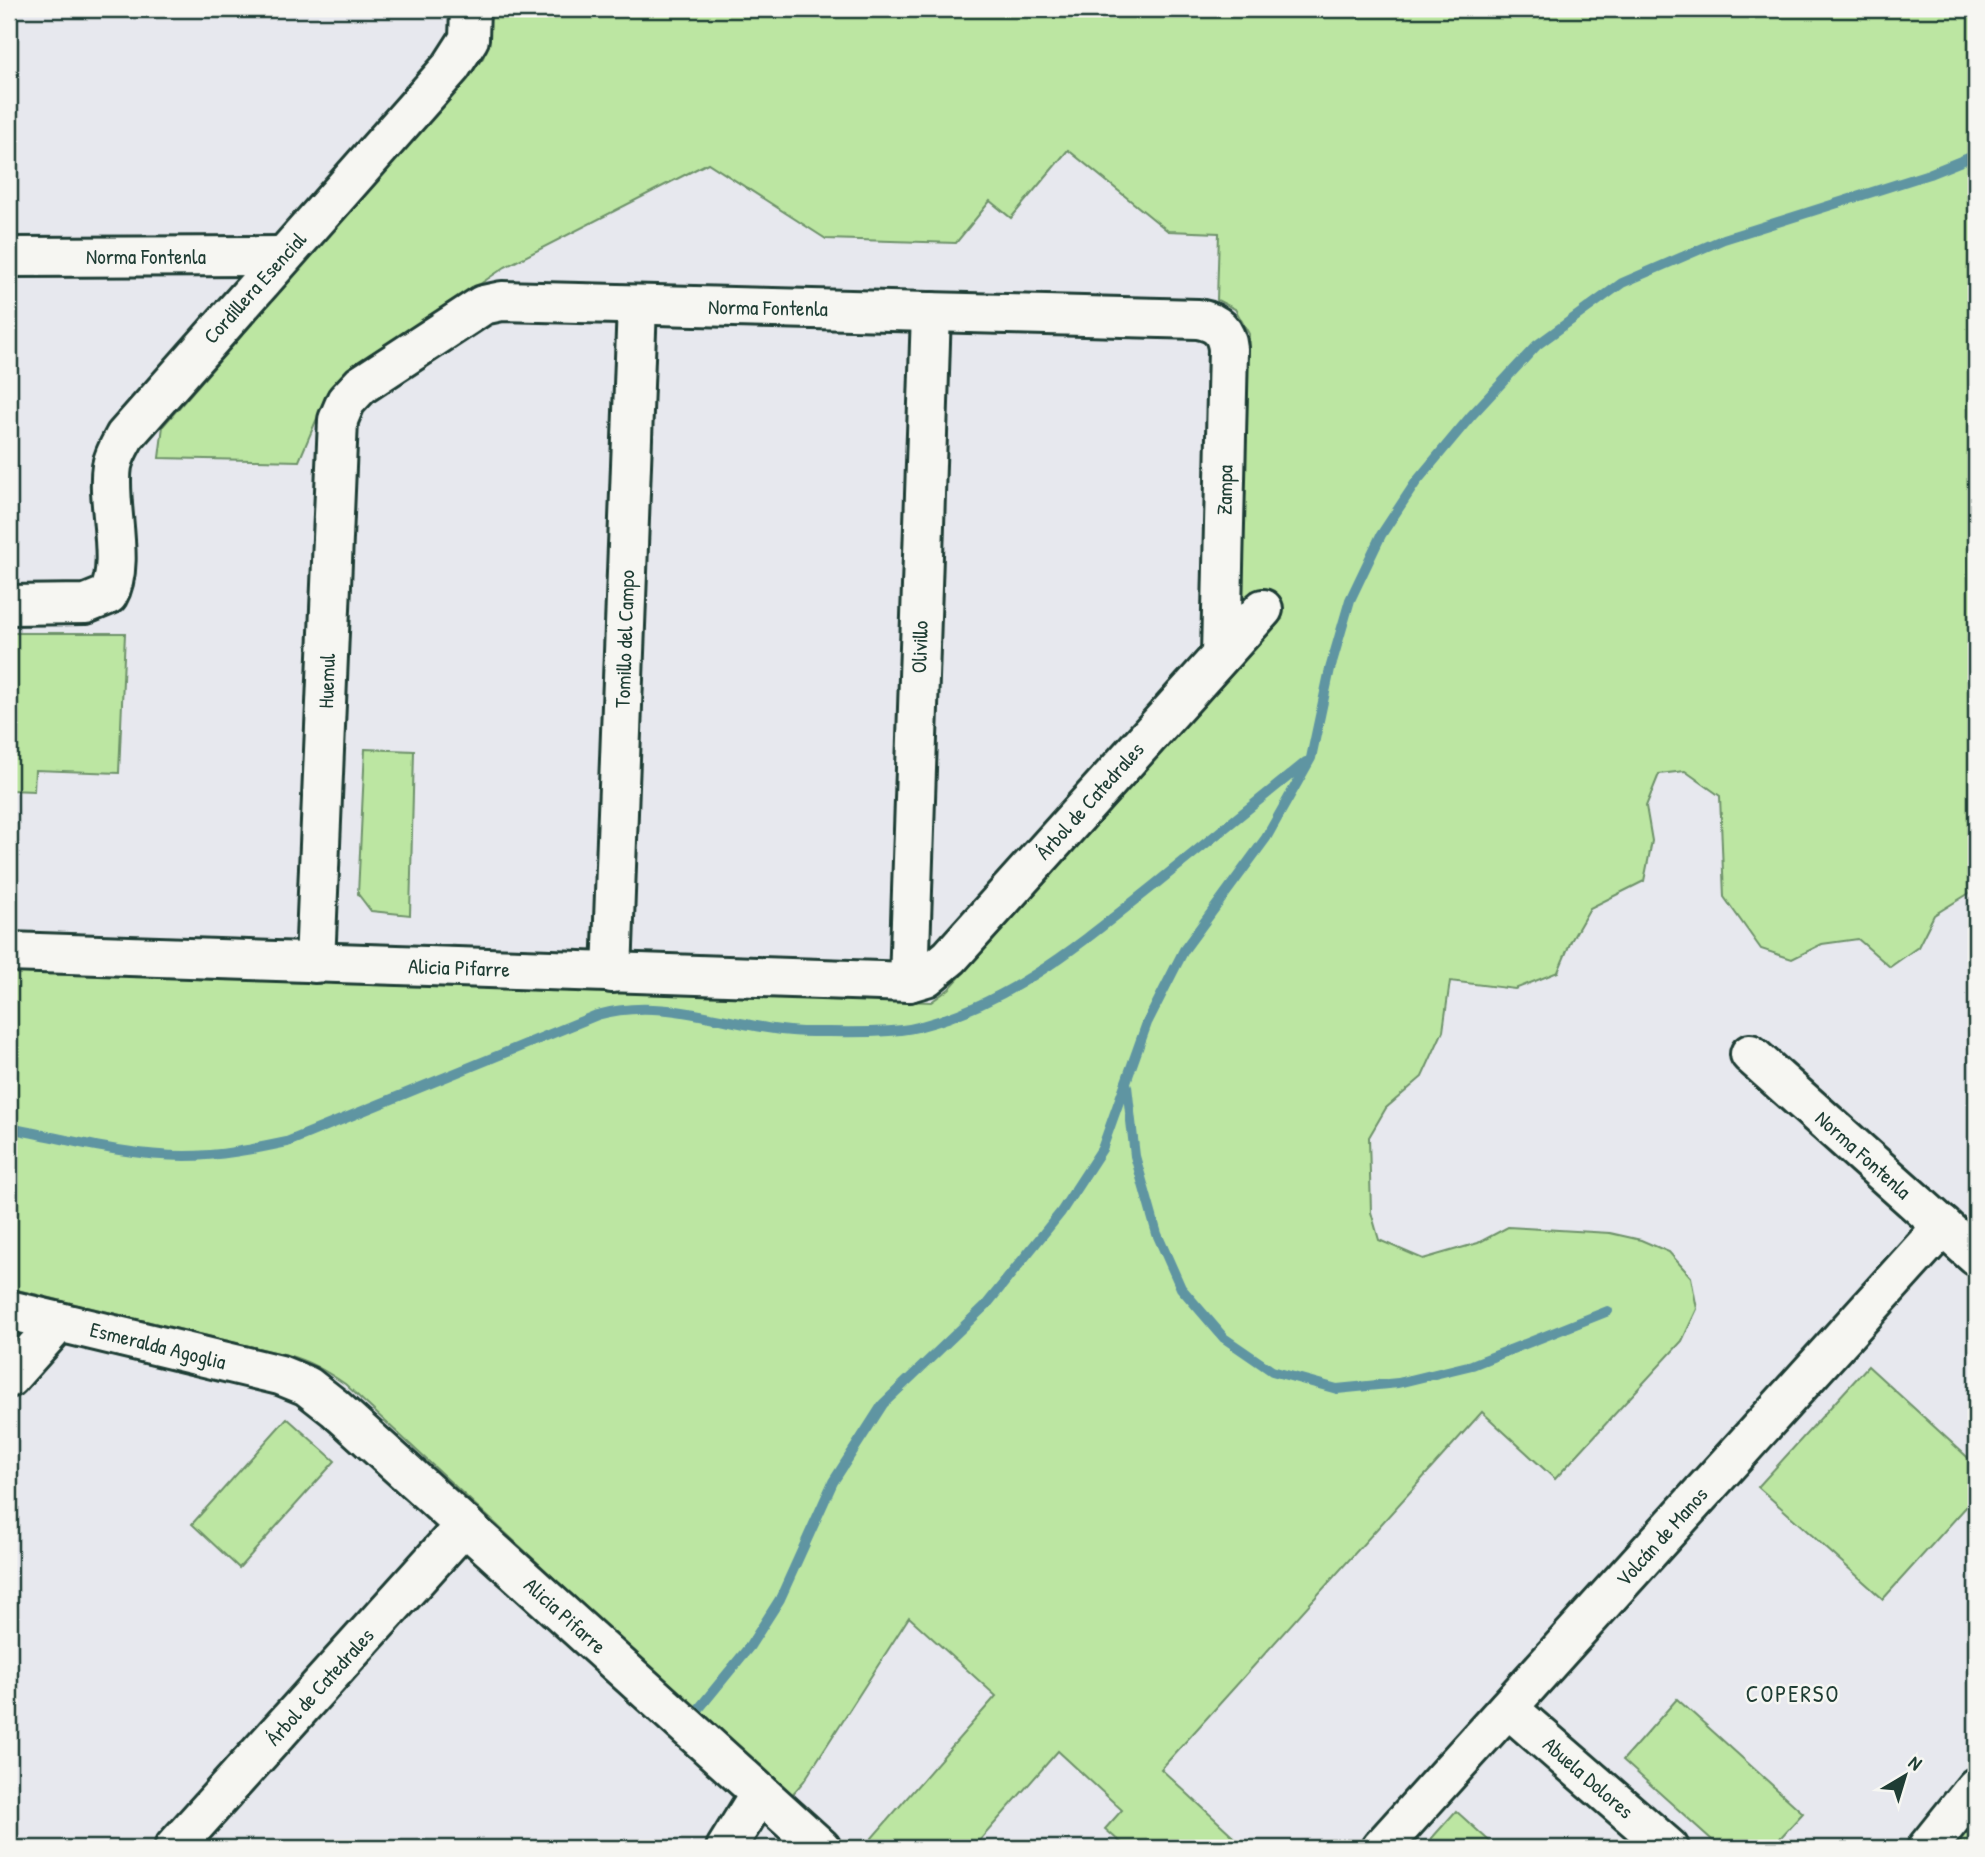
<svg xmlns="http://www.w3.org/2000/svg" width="1985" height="1857" viewBox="0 0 1985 1857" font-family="'Patrick Hand',sans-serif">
<rect width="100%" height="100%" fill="#e7e8ee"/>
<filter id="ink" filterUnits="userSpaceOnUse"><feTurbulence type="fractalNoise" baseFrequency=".0143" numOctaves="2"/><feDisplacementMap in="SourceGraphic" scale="14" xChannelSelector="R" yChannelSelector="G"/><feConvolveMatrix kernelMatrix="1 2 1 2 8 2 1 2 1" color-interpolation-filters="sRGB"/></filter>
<g filter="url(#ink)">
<g fill="#bce6a2" stroke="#6e926b" stroke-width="2">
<path d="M487,9H1976V889L1934,915L1918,947L1890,967L1858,939L1822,944L1792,959L1761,949L1724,897L1720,796L1685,771L1659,774L1646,806L1652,841L1644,881L1590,908L1571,941L1558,972L1515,989L1450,981L1443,1031L1422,1077L1386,1108L1369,1137L1371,1212L1379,1240L1423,1259L1478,1243L1508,1227L1610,1233L1641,1240L1669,1252L1691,1277L1697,1309L1682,1341L1555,1479L1482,1412L1161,1769L1246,1848H1127L1105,1829L1122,1810L1058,1751L973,1848H883L871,1839L996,1696L909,1617L804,1781L790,1797L345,1384C326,1371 309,1361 287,1355L9,1288V971L931,1002L949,989L1282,619L1252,591L1242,602L1249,334L1235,309L1217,300L1219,233L1168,231L1068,150L1011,218L990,201L956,243L826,239L708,163L505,267L342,378L326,397L299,461L159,458L163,426L483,58L487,48Z"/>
<path d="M9,633H125L119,773L35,770L34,791L9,790Z"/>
<path d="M365,749L414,751L410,915L371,911L358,894Z"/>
<path d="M1868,1366L1976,1465V1496L1883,1599L1758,1487Z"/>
<path d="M287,1418L335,1461L239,1568L192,1524Z"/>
<path d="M1677,1699L1803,1813L1771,1848H1721L1623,1760Z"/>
<path d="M1456,1811L1497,1848H1423Z"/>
<path d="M1976,1820V1848H1953Z"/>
</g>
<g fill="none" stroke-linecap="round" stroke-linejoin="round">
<g stroke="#5f95a2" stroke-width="10">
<path d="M1127,1086L1135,1156L1157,1234L1181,1288L1224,1338L1272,1371L1337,1389L1398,1383L1472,1365L1608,1311"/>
<path d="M9,1128C66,1139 127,1156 185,1156C220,1156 254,1149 287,1142L597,1015C669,994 739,1032 812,1032C840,1032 892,1034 918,1027C1011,1003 1080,944 1153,886C1204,845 1255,803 1306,762"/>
<path d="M697,1711L750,1646L780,1599L833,1482L883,1404L987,1304L1061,1212L1102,1149L1147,1023L1184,950L1266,838L1311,758L1330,669L1350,600L1381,535L1416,482L1471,416L1537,345L1622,283L1724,239L1929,174L1976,155"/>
</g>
<g stroke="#1f3d34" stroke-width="44">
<g id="minor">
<path d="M9,257L283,256"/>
<path d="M9,605L86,604L108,595C126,564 106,502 112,466C114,455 120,445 125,436L451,67L469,39L470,9"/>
<path d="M9,952L909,982L926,977L950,957L1263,609"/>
<path d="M315,963L338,420L346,401L361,385L483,305L502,301L1198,319C1216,322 1226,330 1228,349L1221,655"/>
<path d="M612,973L637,305"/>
<path d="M909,982L931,312"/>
<path d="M1750,1054L1976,1256"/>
<path d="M9,1310L280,1375L307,1386L335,1408L821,1848"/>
<path d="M9,1378L59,1322"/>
<path d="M1508,1708L1669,1848"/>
<path d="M174,1848L465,1525"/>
<path d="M726,1848L760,1793"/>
<path d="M1381,1848L1943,1226"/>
<path d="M1927,1848L1976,1787"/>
</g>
</g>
<use href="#minor" stroke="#f6f6f2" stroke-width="38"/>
</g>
</g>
<g text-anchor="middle" stroke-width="5" stroke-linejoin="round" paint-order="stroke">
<g font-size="21" fill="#1f3d34" stroke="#f6f6f2">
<text x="146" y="264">Norma Fontenla</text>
<text transform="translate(255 288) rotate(-48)" y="7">Cordillera Esencial</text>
<text transform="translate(768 308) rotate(1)" y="7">Norma Fontenla</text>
<text transform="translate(1225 490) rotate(-89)" y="7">Zampa</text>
<text transform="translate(625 639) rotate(-88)" y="7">Tomillo del Campo</text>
<text transform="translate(920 647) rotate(-88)" y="7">Olivillo</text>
<text transform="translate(327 681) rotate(-88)" y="7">Huemul</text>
<text transform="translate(1090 801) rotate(-48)" y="7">Árbol de Catedrales</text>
<text transform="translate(459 968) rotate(2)" y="7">Alicia Pifarre</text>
<text transform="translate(1863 1155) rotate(42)" y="7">Norma Fontenla</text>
<text transform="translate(158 1346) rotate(14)" y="7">Esmeralda Agoglia</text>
<text transform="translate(1662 1537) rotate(-48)" y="7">Volcán de Manos</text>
<text transform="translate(565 1616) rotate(42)" y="7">Alicia Pifarre</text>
<text transform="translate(320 1687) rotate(-48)" y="7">Árbol de Catedrales</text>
<text transform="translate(1588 1778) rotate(41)" y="7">Abuela Dolores</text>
</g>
<g font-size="23" letter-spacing="2" fill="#1f3d34" stroke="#f6f6f2">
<text x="1793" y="1702">COPERSO</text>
</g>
</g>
<rect width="1985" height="1857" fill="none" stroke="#f6f6f2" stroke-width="35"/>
<rect x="18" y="18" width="1950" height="1822" fill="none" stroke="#1f3d34" stroke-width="2.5" filter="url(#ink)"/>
<g transform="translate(1905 1776) rotate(38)" stroke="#f6f6f2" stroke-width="5" paint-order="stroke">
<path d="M0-5L12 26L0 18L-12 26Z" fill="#1f3d34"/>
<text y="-10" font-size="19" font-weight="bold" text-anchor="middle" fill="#1f3d34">N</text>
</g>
</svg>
